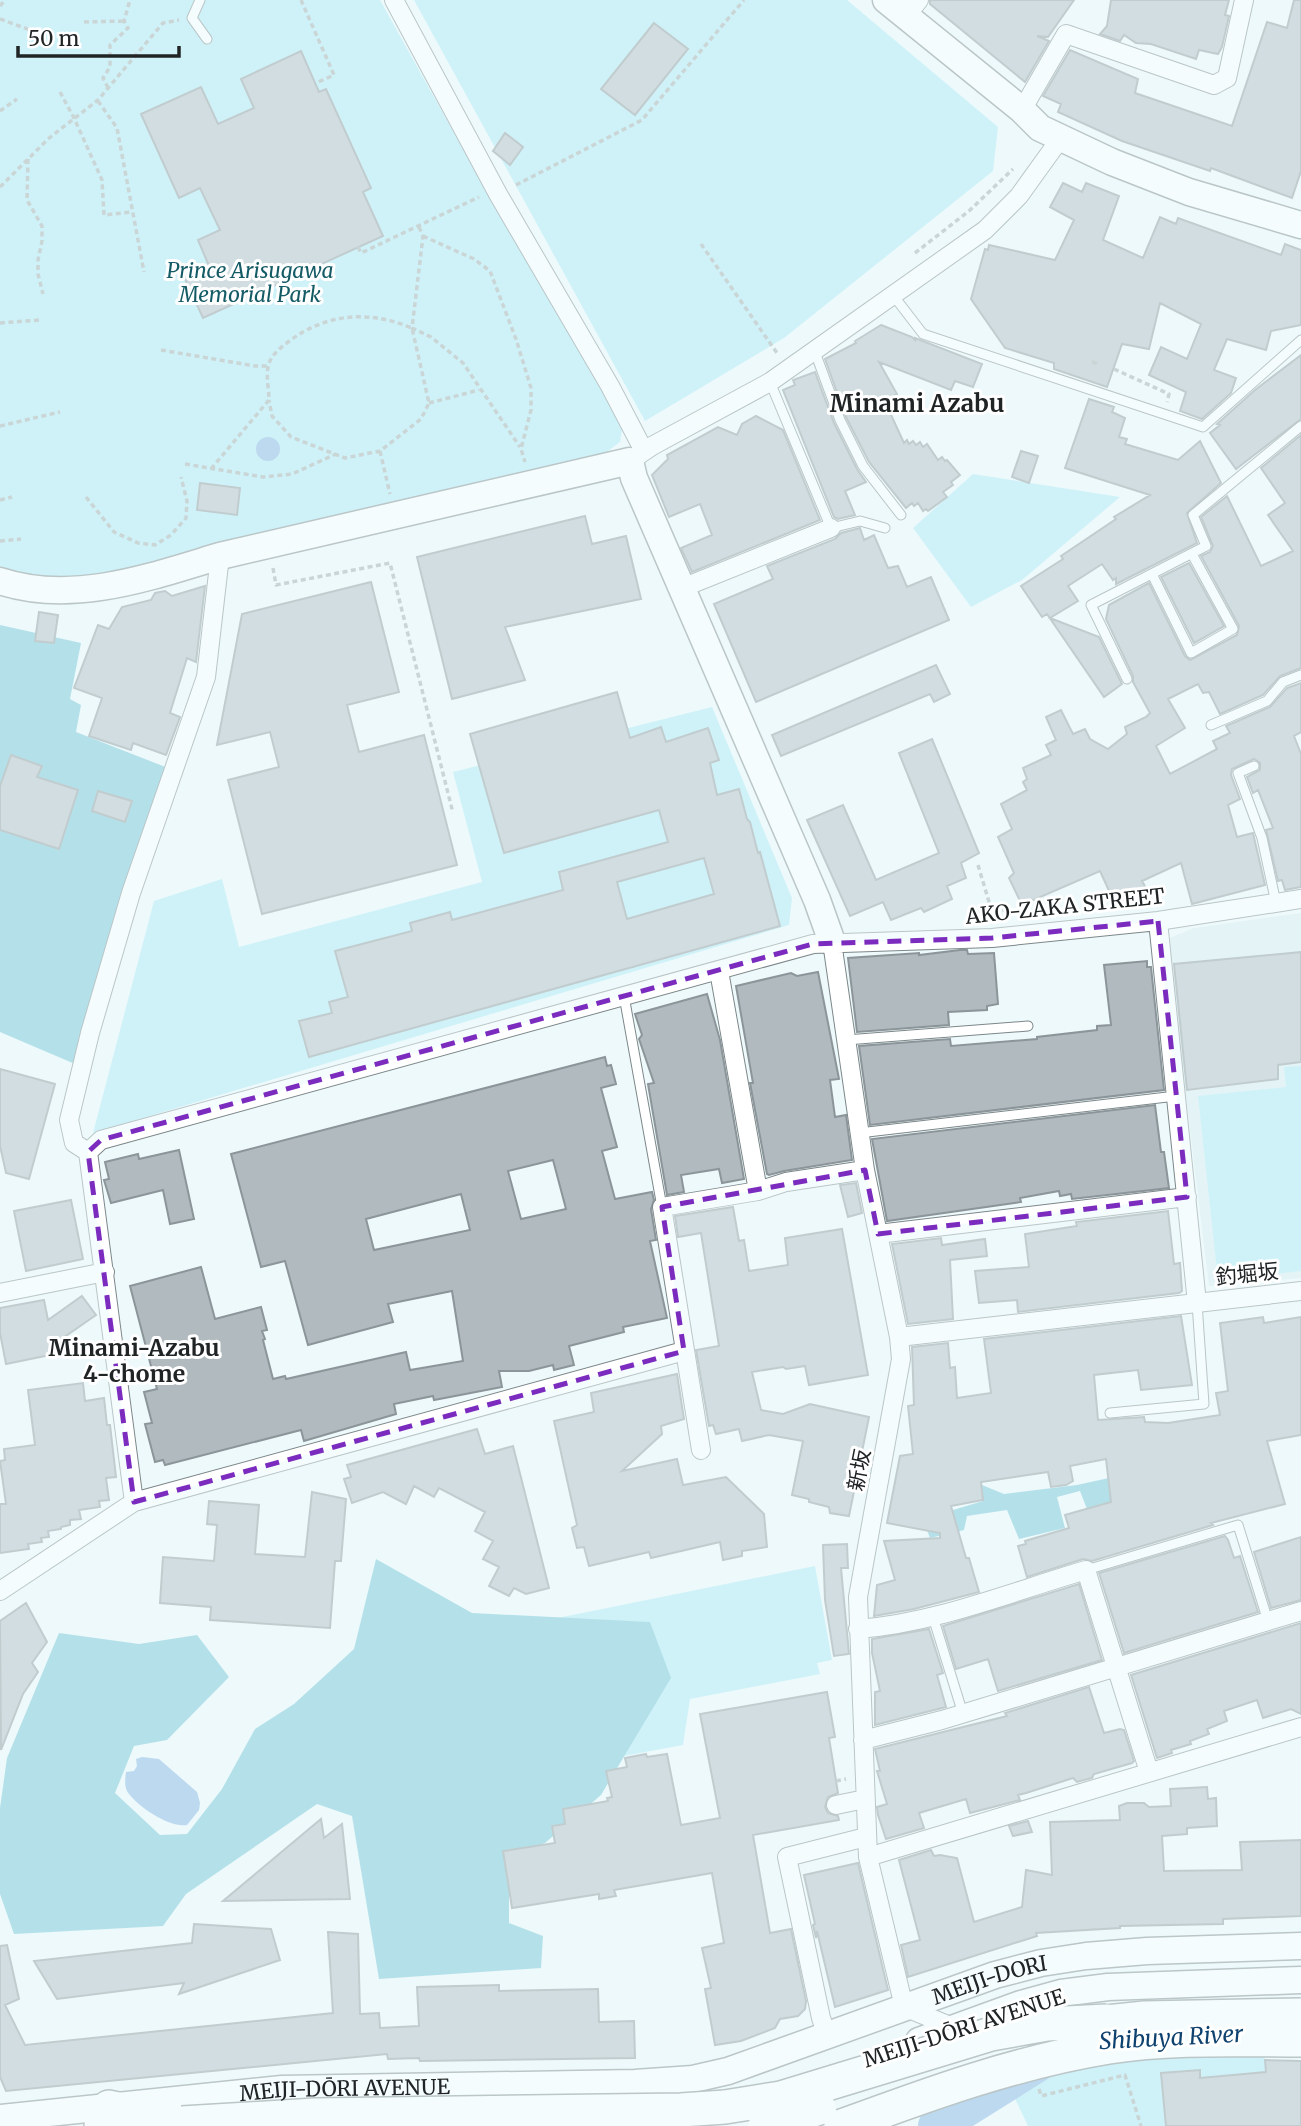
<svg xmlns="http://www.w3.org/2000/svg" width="1301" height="2126" font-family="Merriweather,'Noto Sans JP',serif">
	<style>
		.built { fill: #d7ecf0 }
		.green { fill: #ace9f5 }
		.forest { fill: #70c3d3 }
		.water { fill: #82b1df }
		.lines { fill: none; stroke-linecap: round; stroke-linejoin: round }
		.river { stroke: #82b1df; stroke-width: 38 }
		.building { fill: #b0babf; stroke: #8c969a; stroke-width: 2; fill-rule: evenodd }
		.lane-casing { stroke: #7d8789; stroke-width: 11 }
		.street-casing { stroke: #7d8789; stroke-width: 20 }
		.secondary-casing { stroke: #7d8789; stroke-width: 29 }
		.highway-casing { stroke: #7d8789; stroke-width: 36 }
		.path { stroke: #9fa8a9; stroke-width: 3.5; stroke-dasharray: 5 3.5; stroke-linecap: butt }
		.lane { stroke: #fff; stroke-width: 9 }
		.street { stroke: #fff; stroke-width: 18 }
		.secondary { stroke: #fff; stroke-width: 26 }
		.highway { stroke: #fff; stroke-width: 33 }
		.highway-bridge-casing { stroke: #7d8789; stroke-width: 36; stroke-linecap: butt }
		.highway-bridge { stroke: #fff; stroke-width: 33 }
		.marked { fill: none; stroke: #7b2cbf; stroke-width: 5; stroke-dasharray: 14 9; stroke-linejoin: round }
		.labels { text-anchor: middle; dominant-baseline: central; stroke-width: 6; stroke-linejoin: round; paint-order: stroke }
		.park-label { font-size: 21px; font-style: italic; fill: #145b66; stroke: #fff }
		.street-label { font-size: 21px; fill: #202425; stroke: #fff }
		.neighbourhood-label { font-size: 23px; font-weight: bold; fill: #202425; stroke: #fff }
		.water-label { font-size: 23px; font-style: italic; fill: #0f426e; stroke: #fff }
		.quarter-label { font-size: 24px; font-weight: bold; fill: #202425; stroke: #fff }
	</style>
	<rect width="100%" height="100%" fill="#edf9fb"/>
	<path class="built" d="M1301,913V1278L1209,1286L1167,939L1194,928Z"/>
	<path class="green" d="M0,0H380L512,237L623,424L620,442L596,460L132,570L72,579L0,572Z
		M414,0H847L998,127L993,171L784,338L645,421Z
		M973,474L1120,497L1022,580L971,607L913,528Z
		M712,707L792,898L789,925L93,1133L154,901L222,879L239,947L482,882L453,772Z
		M1301,1066V1271L1218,1280L1198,1096L1286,1087L1284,1067Z
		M815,1566L832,1660L817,1663L820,1674L690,1699L683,1745L575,1765L390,1652Z
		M1264,2051L1270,2126H1028L1007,2082L1103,2063Z"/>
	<path class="forest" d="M0,625L81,643L70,699L81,705L76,732L168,768L75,1064L0,1032Z
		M1136,1472H1211L1087,1509L1080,1491L1057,1497L1065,1528L1019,1539L1007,1510L967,1516L964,1530L930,1538L925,1525L953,1510L983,1501L982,1485L1004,1494L1077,1485Z
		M376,1559L472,1613L650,1622L671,1678L601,1795L545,1843L509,1858V1923L543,1936L541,1968L379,1979L352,1816L317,1804L186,1894L163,1926L14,1934L0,1894V1808L7,1758L59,1633L139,1644L197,1635L229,1677L167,1740L134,1746L115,1793L160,1835L187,1834L222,1789L255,1729L294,1704L354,1649Z"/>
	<path class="water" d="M256 449a12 12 0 1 1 24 0a12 12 0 1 1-24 0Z
		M142,1757L159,1759L197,1792L200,1803L199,1810L187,1825C170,1828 140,1808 129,1794C124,1788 125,1780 126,1772L134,1771L137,1766L136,1759Z"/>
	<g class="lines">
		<path class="river" d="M937,2126L1036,2064"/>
	</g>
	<path class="building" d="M930,0H1074L1048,37L1037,36L1049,41L1025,82L930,4Z
		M1111,0H1229L1225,15L1229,16L1222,47L1218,54L1199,50L1196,59L1151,44L1136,43L1124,35L1120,41L1100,34L1107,26Z
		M1294,0H1301V171L1292,198L1211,168L1210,171L1122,141L1058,112L1061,104L1043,96L1070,50L1138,79L1135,93L1232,126L1267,22L1287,28Z
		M654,23L688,49L635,115L601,89Z
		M301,51L319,92L326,89L371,188L363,192L383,236L203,318L184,277L209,266L198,240L220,230L200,188L179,198L141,114L201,87L218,124L254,108L241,79Z
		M505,133L523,147L510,165L493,151Z
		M1063,183L1082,192L1086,183L1119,196L1103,240L1143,258L1160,217L1176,224L1178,218L1281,255L1285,244L1301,250V325L1271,331L1266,350L1227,339L1214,370L1236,378L1231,393L1202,419L1180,411L1186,392L1149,375L1161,347L1187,359L1201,324L1160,303L1149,349L1122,344L1107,387L1054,369V363L1005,348L971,299L985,249L988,250L989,245L1055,260L1074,220L1050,207Z
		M881,325L912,337L915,340V338L982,364L973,387L955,381L951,390L879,362L897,394L886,400L888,403L886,404L904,443L907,440L909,444L913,441L916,445L920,442L923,447L927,444L938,460L942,457L945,461L947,460L960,475L951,482L953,485L943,492L947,497L928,511L926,509L923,511L918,503L914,506L912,503L906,508L869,462L846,417L825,359L856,343L855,341Z
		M1301,355V419L1236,469L1210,433L1220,425L1217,424L1255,390Z
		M815,372L834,423L857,469L866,482L845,491L855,515L838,519L834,517L783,390L795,385L793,380Z
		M1089,399L1114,407L1112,412L1125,418L1119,437L1127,439L1125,444L1178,460L1200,441L1221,483L1187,513L1197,543L1116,584V578L1113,580L1102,564L1068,586L1078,601L1050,618L1099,637L1122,684L1104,697L1047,614L1042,617L1021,586L1063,559L1061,556L1116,519L1114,517L1150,495L1065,468Z
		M756,416L783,430L820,520L692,572L681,548L712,535L700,504L669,517L652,475L668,459L667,455L718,427L737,435L742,424Z
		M1301,435V668L1280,676L1263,695L1220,714L1209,692L1203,693L1198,684L1168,699L1185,728L1156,746L1170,774L1217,749L1213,741L1230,733L1226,726L1270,707L1287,688L1301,683V732L1294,736L1301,754V887L1285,890L1282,880L1278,881L1266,830L1273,828L1258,790L1253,793L1247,777L1260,770V763L1254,759L1232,769L1231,775L1240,799L1228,805L1237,837L1253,833L1265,885L1192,904L1181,863L1142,881L1147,890L1115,904L1100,871L1022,905L1009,878L1014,873L998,837L1012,829L1001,804L1027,790L1023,782L1027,779L1023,768L1051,755L1046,745L1056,740L1046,717L1061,710L1073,734L1085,729L1090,739L1108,749L1127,734L1125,727L1146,717L1150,713L1133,682V676L1106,619L1109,605L1149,583L1185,656L1190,660L1237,635L1239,626L1201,556L1210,552L1213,546L1201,517L1227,496L1261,566L1293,551L1268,515L1285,503L1261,468Z
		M1021,451L1038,456L1029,483L1012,477Z
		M200,483L240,488L237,515L197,510Z
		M585,516L592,544L626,536L641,599L505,627L525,680L452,699L417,557Z
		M860,528L864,540L874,535L888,568L898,566L907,587L931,577L949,620L756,702L714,604L773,579L767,566L835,539L841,533Z
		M1189,563L1224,626L1194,643L1161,577Z
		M371,582L399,692L347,705L359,752L424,735L457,865L262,914L228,780L279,767L270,732L217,745L242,614Z
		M205,586L196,662L187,658L170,713L180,717L166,755L133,743L131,750L89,736L102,698L74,688L98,625L109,629L122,607L151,600L155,593L165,591L172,596Z
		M39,612L58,615L54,643L35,641Z
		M936,665L950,694L934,702L930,694L781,756L772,735Z
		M617,692L630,738L661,727L666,742L708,728L719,760L710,763L717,795L739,789L747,819L750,822L758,853L760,852L780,926L309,1057L299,1021L332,1013L329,1002L348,997L335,951L412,931L410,923L450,912L452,920L563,890L559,872L668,842L659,810L504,853L470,734ZM704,858L714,894L627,919L617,882Z
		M932,739L979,853L961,863L966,878L947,886L952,899L924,912L921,908L891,920L883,902L850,916L807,820L843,805L876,880L939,853L899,753Z
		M11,755L42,766L37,777L78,790L59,849L0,830V786Z
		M98,791L132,801L125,822L92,811Z
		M960,950H967L968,954L994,953L998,1004L987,1006V1010L948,1012L949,1025L857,1032L848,958L919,953V955Z
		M1301,952V1062L1278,1065V1079L1187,1090L1174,964Z
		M1147,961V967H1151L1164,1090L870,1125L859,1046L950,1039L951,1046L1037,1039V1037L1097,1030V1026L1111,1025L1104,965Z
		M818,972L839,1079L830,1080L835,1117L846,1115L852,1160L784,1171L769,1175L767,1174L750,1083H753L736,986L791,973L797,976Z
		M707,994L720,1040L744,1179L722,1183L719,1169L681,1175L684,1192L667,1195L648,1084L654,1083L639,1039L642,1035L635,1014Z
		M605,1057L607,1066L611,1065L616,1084L601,1088L617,1147L602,1151L615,1199L652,1192L654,1200L651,1209L656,1240L650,1241L667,1318L623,1327L624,1332L569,1346L574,1365L554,1370L553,1365L529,1371H499L502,1387L434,1400L433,1396L394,1404L396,1414L304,1441L301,1430L165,1465L163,1460L155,1462L145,1424L152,1423L144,1392L157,1389L130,1286L201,1267L215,1319L261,1307L267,1330L262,1331L265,1339L263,1340L273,1379L285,1376L286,1379L406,1352L410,1370L463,1361L452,1291L388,1304L393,1322L308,1345L285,1261L261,1267L231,1154ZM553,1160L566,1209L521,1219L508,1171ZM461,1194L470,1230L374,1250L366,1219Z
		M0,1069L55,1084L29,1179L6,1173L0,1146Z
		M1155,1105L1161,1152H1164L1169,1188L1072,1199L1071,1194L1060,1196L1059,1191L1020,1198L1021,1202L887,1221L872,1139Z
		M179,1150L194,1219L170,1224L163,1190L111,1203L104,1180L109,1179L105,1162L138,1154L139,1159Z
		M856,1183L862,1213L848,1217L840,1185Z
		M71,1200L83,1259L26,1271L14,1211Z
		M733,1207L739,1241L744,1240L749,1271L788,1265L785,1238L842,1229L868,1375L809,1385L805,1366L786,1369L783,1367L752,1372L761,1410L783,1414L810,1404L869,1417L849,1516L830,1513L829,1507L809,1502V1499L792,1495L803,1441L769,1435L742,1441L739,1429L716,1434L713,1425L709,1426L696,1350L719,1346L701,1233L678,1237L675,1216Z
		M1168,1211L1174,1264L1180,1263L1182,1291L1179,1293L1018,1312L1017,1300L979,1303L975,1271L1029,1267L1025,1234L1077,1226L1076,1222Z
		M941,1238L942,1245L985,1239L987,1256L950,1260L953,1319L908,1324L892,1244Z
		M82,1296L96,1315L53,1345L55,1354L6,1364L0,1333V1308L44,1300L48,1320Z
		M1181,1316L1192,1385L1141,1390L1138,1370L1094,1375L1098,1420L1144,1417L1145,1422L1168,1423L1220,1415L1216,1393L1228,1391L1220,1323L1263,1317L1264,1323L1301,1317V1435L1267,1441L1285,1504L1211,1523L1213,1525L1092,1561L1083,1559L1027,1577L1018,1546L1026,1544L1025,1541L1069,1528L1065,1515L1111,1502L1106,1459L1070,1466L1073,1481L1066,1485L1051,1487L1048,1472L981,1482L983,1500L951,1506L966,1558H969L979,1592L914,1609L874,1616L877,1585L895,1580L884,1541L940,1538V1533L887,1523L900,1456L913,1454L908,1406L914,1405L912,1347L948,1343L950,1368L955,1367L957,1398L991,1393L984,1339Z
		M677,1374L684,1419L661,1426L662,1434L622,1471L677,1459L683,1485L726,1477L764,1514L767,1547L742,1551V1556L723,1560L720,1542L651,1558L649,1552L589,1566L584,1547L577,1548L572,1528L577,1525L554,1421L594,1412L591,1393Z
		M83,1383L85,1401L104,1398L107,1425H110L116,1477L106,1478L109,1500L99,1501L100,1507L79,1510L81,1519L70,1520V1525L61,1527V1529L48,1531L49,1537L41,1538L42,1542L28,1544L29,1549L0,1553V1504H6L0,1461L5,1460L4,1449L35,1445L28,1390Z
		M477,1429L485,1454L513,1446L549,1588L526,1594L514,1588L509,1596L489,1586L499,1567L483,1559L493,1541L475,1531L485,1512L439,1488L434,1497L414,1486L406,1504L383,1492L352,1503L344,1479L351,1477L347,1465Z
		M312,1492L346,1499L341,1561H335L330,1628L210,1620L211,1607L160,1603L163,1557L214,1561L217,1525L207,1524L209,1501L259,1505L255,1554L305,1557Z
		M1225,1536L1228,1540L1234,1558L1240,1556L1258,1612L1124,1653L1099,1573Z
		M1301,1537V1600L1271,1608L1254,1552Z
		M847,1544L848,1568H841L849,1654L834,1656L825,1600L823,1545Z
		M1079,1584L1102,1660L998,1691L988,1659L956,1669L943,1626Z
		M26,1603L47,1642L32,1663L38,1672L23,1694L1,1750L0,1621Z
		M1301,1623V1714L1291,1709L1263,1718L1257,1700L1224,1711L1227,1721L1207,1729L1209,1734L1190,1741L1191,1744L1171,1750L1172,1753L1157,1758L1131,1675Z
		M929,1629L943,1673L937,1675L946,1707L875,1725V1692L880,1691L872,1653V1639Z
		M1089,1687L1104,1733L1120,1729L1124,1730L1134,1761L1132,1763L1094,1774L1092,1778L1077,1782L1073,1778L1026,1793L1018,1795L1020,1800L970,1813L966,1799L919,1813L924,1828L886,1839L878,1815L877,1807L887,1804L877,1771H880L875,1749L1007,1716L1005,1713Z
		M827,1692L835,1737L829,1738L838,1793L828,1797L825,1807L828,1813L838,1816L839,1820L753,1835L770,1933L791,1929L806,2001L805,2009L798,2016L780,2019L775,2028L741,2041L715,2045L705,1989L711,1988L702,1948L724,1943L712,1873L614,1890L616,1896L599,1899V1894L512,1908L503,1851L555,1843L552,1826L565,1824L563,1809L608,1801L607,1798L612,1797L606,1771L627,1767L625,1758L646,1754L647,1757L667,1754L681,1825L720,1818L700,1714Z
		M1207,1787L1208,1799L1216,1798L1217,1826L1187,1828V1834L1162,1836L1164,1871L1242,1870L1240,1842L1301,1840V1916L1223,1919V1924L1120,1926V1928L1036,1933L1037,1936L908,1977L901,1945L920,1940L899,1860L931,1850L934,1856L940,1855L957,1858L974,1922L1022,1907L1026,1870L1052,1875L1050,1822L1120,1820L1119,1806L1127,1803H1144L1149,1807L1171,1806L1170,1789Z
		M321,1819L324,1838L342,1824L350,1899L223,1901Z
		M1028,1821L1032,1832L1013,1836L1009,1826Z
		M858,1863L888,1990L835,2007L817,1931L816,1938L813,1925L815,1924L804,1875Z
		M194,1924L271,1929L280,1960L179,1994L184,1983L57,1999L34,1961L192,1943Z
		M328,1932L358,1934L360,2014L379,2013L380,2028L419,2026L417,1987L499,1985V1991L598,1989L599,2022L634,2021L635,2058L420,2061L419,2058L388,2059L387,2054L6,2091L0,2077V1946L7,1945L19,1999L5,2005L25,2045L333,2013Z
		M1265,2060L1301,2061V2126H1166L1161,2073L1200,2070V2078L1266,2072Z"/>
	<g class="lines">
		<defs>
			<path id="lane" d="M200,0L192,18L207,39
				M893,295L923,334L1203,427L1301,340
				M815,352L840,420L863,466L901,515
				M770,382L831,528L860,521L885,528
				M1152,574L1191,653L1233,629L1192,554
				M1127,679L1091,605L1206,546L1193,515L1301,426
				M1211,725L1267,701L1283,682L1301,675
				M1254,766L1238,773L1262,838L1276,903
				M624,996L662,1207
				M846,1040L1028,1026
				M859,1133L1176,1096
				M1110,1413L1204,1404L1197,1303
				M1086,1570L1238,1525L1268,1621
				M933,1617L963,1714"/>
			<path id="street" d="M394,0L498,194L610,386L644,451
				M905,17L919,0
				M1022,110L1066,34L1214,85L1227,78L1244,0
				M630,461L652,446L770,382L985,230L1019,196L1060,139
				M682,588L831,528
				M1158,921L1197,1303
				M832,942L865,1170L899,1337L901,1359L858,1597L868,1857L904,2007L955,2028
				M88,1152L101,1140L813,944L992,938L1158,921L1301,899
				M88,1152L74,1143L69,1120L90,1033L131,893L206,677L220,556
				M88,1152L134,1502
				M758,1191L786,1182L865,1170
				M878,1234L1187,1197
				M0,1293L105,1272
				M899,1337L1301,1291
				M701,1450L662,1207L758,1191L719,971
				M0,1591L134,1502L684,1351
				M858,1629C936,1623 1011,1592 1086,1570L1149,1772
				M863,1740L942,1720L1301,1611
				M836,1805L865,1799
				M868,1857L1301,1727
				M827,2035L821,2018L787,1857L866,1837"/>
			<g id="secondary">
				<path d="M886,0L1022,110L1040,128L1112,162L1189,192L1301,225"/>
				<path d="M0,581C73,605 150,577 220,556L630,461L634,478L817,900L832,942"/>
				<path d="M919,2041L1021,2004L1061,1993L1108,1987L1301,1980"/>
				<path id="s1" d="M0,2118L282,2089L635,2083L693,2079L728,2071L995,1975L1041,1963L1086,1956L1147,1951L1301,1946"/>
			</g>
			<path id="highway" d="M101,2126L109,2107L182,2123"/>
		</defs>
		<use href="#lane" class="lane-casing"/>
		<use href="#street" class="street-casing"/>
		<use href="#secondary" class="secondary-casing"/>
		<use href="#highway" class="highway-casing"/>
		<path class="path" d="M301,0L334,75L316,83
			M0,6L5,0
			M0,19L33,31
			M84,22L124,21
			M108,88L103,78L110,67V45L128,28L124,21L130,0
			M60,92L74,118L102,180L104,215L132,212
			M98,101L117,128L144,272
			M0,111L17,99
			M28,159L27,200L42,226V241L38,260V274L43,294
			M516,185L642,120L744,0
			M0,187L48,139L98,100L163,23L179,20
			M419,227L423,236L412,328L431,337L463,363L520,447
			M423,236L474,259L490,271L516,339L531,388V410L521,449L525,462
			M701,244L777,353
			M358,247L361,253L479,197
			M915,253L969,211L1013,169
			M0,323L40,320
			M161,350L255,366H267
			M1092,362L1100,364
			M1114,369L1169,394L1167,402
			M429,403L479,390
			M0,426L60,412
			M380,451L390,494
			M185,464L263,477L292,474L336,454
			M211,469L269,400C269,390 266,377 268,367C270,356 280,348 288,342C326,313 369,310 412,328L429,403L421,419L380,451L345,458L291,437L272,416L269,400
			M86,497L114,532L138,543L155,545L171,535L186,518L187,501L181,477
			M0,500L12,497
			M0,541L21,539
			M273,568L276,585L390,563L453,813
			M978,865L992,912L1005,910L1010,918
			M836,1781L846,1779
			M1039,2089L1041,2096L1125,2075L1141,2126"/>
		<use href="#lane" class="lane"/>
		<use href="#street" class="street"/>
		<use href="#secondary" class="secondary"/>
		<use href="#highway" class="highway"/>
		<defs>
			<path id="highway-bridge" d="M1087,2024L1145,2018L1301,2015
				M182,2123L315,2115L681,2110L725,2107L781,2098L991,2034L1047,2024L1107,2021
				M765,2126L819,2108
				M842,2126C929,2094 1016,2062 1109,2047C1172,2037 1237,2040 1301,2040"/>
		</defs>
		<use href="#highway-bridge" class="highway-bridge-casing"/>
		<use href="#highway-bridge" class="highway-bridge"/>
	</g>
	<path d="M0 0H1301V2126H0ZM1158,921L1187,1197L878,1234L865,1170L662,1207L684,1351L134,1502L88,1152L101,1140L813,944L992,938Z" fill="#edf9fb" fill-opacity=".55" fill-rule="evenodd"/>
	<path class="marked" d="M1158,921L1187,1197L878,1234L865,1170L662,1207L684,1351L134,1502L88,1152L101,1140L813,944L992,938Z"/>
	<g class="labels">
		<g class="park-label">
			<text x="250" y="270">Prince Arisugawa<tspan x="250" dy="24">Memorial Park</tspan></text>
		</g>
		<g class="street-label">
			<text transform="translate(1065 906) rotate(-6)">AKO-ZAKA STREET</text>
			<text transform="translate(1247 1274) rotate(-6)">釣堀坂</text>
			<text transform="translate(859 1470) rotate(-79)">新坂</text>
			<text stroke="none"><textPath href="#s1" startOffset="1008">MEIJI-DORI</textPath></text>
			<text transform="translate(964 2028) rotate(-18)">MEIJI-DŌRI AVENUE</text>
			<text stroke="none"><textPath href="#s1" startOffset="346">MEIJI-DŌRI AVENUE</textPath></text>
		</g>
		<g class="neighbourhood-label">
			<text x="134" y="1347">Minami-Azabu<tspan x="134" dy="26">4-chome</tspan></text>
		</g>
		<g class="water-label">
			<text transform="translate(1171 2037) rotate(-3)">Shibuya River</text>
		</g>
		<g class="quarter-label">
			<text x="917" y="403">Minami Azabu</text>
		</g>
	</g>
	<path d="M18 46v10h161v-10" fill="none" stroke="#202425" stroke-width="3.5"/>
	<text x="28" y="46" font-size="21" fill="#202425" stroke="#ffffff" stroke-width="5" paint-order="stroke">50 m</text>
</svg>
